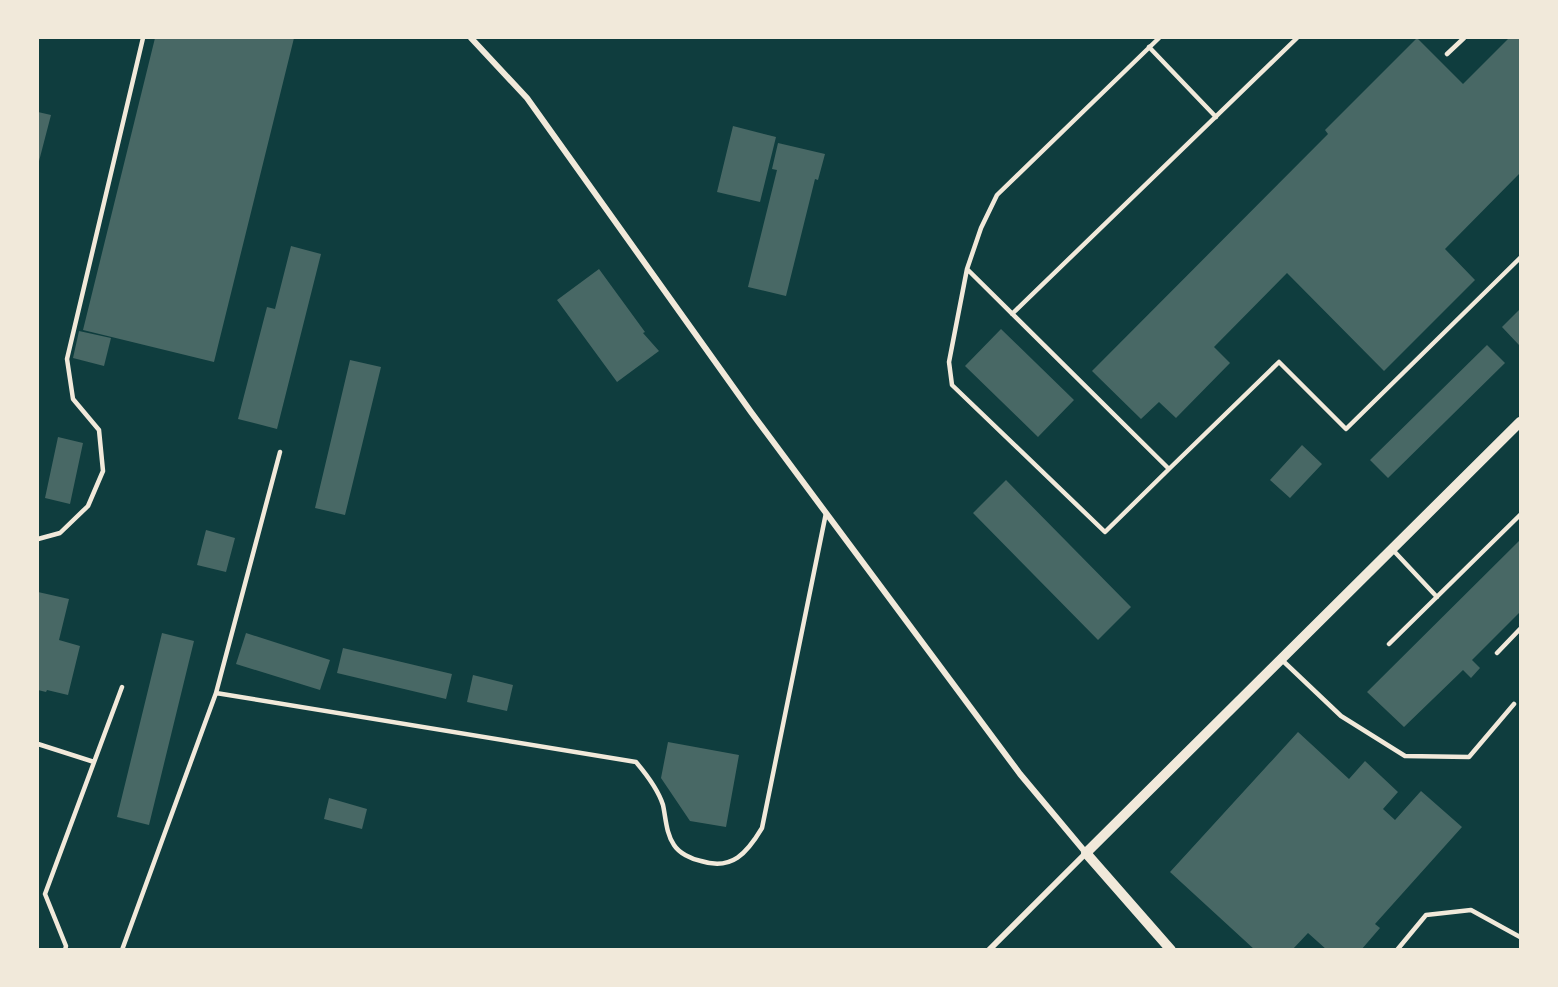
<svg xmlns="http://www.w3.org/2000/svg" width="1558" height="987" font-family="'PT Sans',sans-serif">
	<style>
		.building { fill: #486865 }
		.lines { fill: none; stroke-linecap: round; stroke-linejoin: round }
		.service { stroke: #f1e9da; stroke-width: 4.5 }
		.minor { stroke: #f1e9da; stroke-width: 6 }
		.tertiary { stroke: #f1e9da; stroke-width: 10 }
	</style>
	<rect width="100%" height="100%" fill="#0f3d3e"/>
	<path class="building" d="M155,38H294L214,362L83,330Z
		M1417,38L1463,84L1509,38H1520V173L1445,249L1475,280L1384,371L1287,273L1214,347L1230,363L1176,418L1159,402L1141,419L1092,371L1328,134L1325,130Z
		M38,112L51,115L38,165Z
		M733,126L776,137L760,202L717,192Z
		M778,143L825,154L818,180L815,179L786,296L748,287L777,170L772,169Z
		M291,246L321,254L277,429L238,419L267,307L275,309Z
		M599,269L645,332L643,333L659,351L617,382L557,300Z
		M1520,309V344L1519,345L1502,327Z
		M1001,329L1074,400L1038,437L965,366Z
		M79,331L111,338L104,366L73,358Z
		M1487,345L1505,363L1388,478L1370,460Z
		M350,360L381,367L345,515L315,508Z
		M58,437L83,443L70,504L45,498Z
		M1302,445L1322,464L1290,498L1270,480Z
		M1006,480L1131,607L1098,640L973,513Z
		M206,530L235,538L226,572L197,565Z
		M1520,540V612L1472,660L1480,668L1471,678L1463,670L1404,727L1367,692Z
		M38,592L69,599L59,640L80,646L68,695L47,690L46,692L38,690Z
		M162,633L194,641L149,825L117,817Z
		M246,633L330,660L320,690L236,664Z
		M343,648L452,674L446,699L337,673Z
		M473,675L513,685L507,711L467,702Z
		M1298,732L1349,779L1365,761L1398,792L1383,809L1395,820L1421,791L1462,827L1375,924L1380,928L1361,950H1327L1308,933L1292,950H1255L1170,872Z
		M668,742L739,755L726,827L690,821L661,778Z
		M329,798L367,809L362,829L324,819Z"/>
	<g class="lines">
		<path class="service" d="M1159,38L997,195L981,228L967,269L1169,469L1279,362L1346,429L1520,258
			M1149,47L1216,117
			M1447,54L1464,38
			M967,269L949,362L952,385L1105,532L1169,469
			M1012,314L1297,38
			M280,452L216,693L636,762C647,775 658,789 663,805C666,819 666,833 674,845C679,853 691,859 701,861C732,871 747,853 762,828L826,513
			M38,539L60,533L88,506L103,471L99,430L73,399L67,359L143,38
			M1392,549L1437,597
			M1389,644L1520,515
			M1497,653L1520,629
			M1282,660L1341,716L1405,756L1469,757L1514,704
			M38,744L94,762
			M65,950L66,946L45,894L122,687
			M122,950L216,693
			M1397,950L1426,915L1471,910L1520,937"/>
		<path class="minor" d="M471,38L527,98L751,412L1020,774L1086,853L989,950"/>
		<path class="tertiary" d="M1171,950L1086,853L1520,422"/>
	</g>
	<rect width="1558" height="987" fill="none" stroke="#f1e9da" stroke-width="78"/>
</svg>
